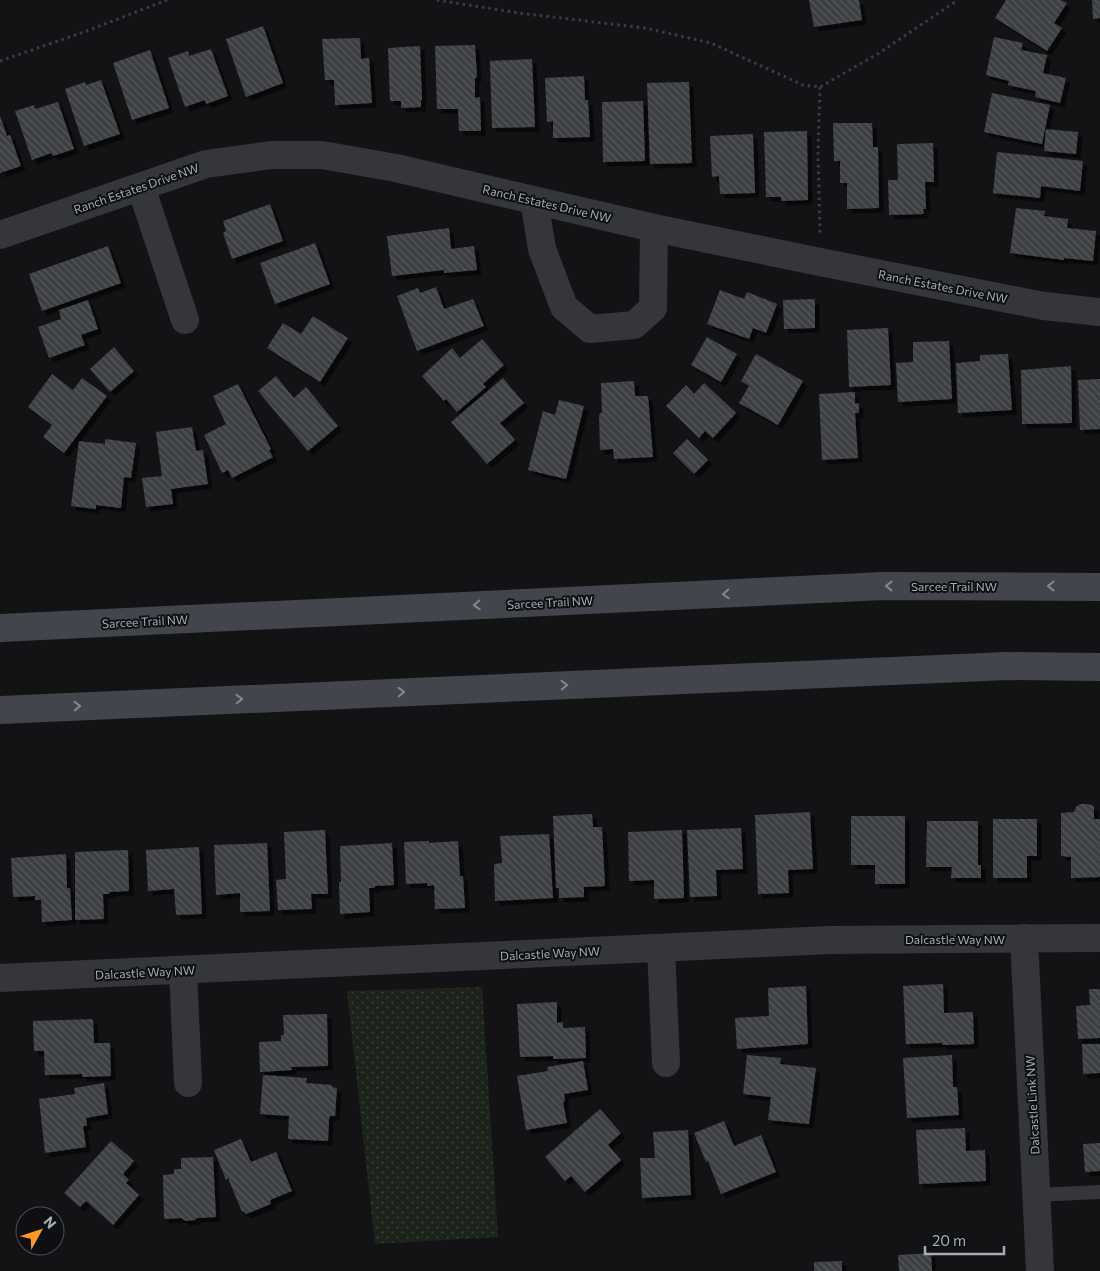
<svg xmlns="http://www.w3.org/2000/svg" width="1100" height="1271" font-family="Commissioner,sans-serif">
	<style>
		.park { fill: url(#park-dots) }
		.building { fill: url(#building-back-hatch); filter: url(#shadow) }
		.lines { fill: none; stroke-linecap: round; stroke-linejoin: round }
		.path { stroke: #3a3d42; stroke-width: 3; stroke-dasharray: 2.5 4; stroke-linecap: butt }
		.lane { stroke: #34363b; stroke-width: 14 }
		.street { stroke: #34363b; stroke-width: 28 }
		.secondary { stroke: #42454b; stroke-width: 28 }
		.oneway { stroke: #828891 }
		.labels { text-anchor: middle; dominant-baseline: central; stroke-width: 4; stroke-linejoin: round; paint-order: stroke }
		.street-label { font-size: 12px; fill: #a4acb7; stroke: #0e0f10 }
	</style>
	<defs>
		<pattern id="park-dots" width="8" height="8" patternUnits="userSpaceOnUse" patternTransform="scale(1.25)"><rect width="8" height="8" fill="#1b231b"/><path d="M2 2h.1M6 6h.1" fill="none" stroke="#39403a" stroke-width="1.8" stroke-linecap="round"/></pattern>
		<pattern id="building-back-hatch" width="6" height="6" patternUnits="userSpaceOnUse" patternTransform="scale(1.25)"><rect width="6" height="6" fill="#3d3f43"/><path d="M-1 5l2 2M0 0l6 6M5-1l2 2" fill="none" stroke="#56585c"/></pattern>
		<filter id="shadow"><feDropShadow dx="4.5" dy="4.5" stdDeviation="0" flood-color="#0009"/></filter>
	</defs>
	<rect width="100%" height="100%" fill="#131315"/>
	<path class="park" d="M482,987L498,1237L375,1244L347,991Z"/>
	<path class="building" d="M809,0H859L862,20L814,27Z
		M1006,0H1061L1067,3L1054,23L1062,28L1047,51L995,18Z
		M1092,0H1100V18L1093,19Z
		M263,26L283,83L246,97L226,39Z
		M994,37L1023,43L1021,50L1047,55L1043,73L1066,78L1060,103L1035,97L1036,91L1008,85L1009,81L986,75Z
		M360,38L361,59L369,58L372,103L335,105L334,80H325L322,39Z
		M475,45L477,77L475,78V98L480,97L481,131H459L458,109H437L435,46Z
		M420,46L422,100H421V107L401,108V101H390L388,48Z
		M211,49L228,96L206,104L205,100L185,107L168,58L188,51L189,56Z
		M150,50L169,108L132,120L113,63Z
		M532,59L535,127L492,128L490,61Z
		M584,76L585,100H588L590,137L553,138V121L547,122L545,78Z
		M101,80L120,134L84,146L65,89L85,82L86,85Z
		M689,82L692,163L650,164L647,83Z
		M992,93L1050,105L1042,144L984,132Z
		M643,101L645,161L603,162L602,102Z
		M58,102L74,149L53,156L51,153L32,160L15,111L34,105L35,109Z
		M0,116L7,136L10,135L21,166L0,173Z
		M833,123H872L873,147H878L879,208L847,209V183H840V161H834Z
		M1046,129L1078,132L1076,154L1044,151Z
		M807,131L808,200L781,201V197H766L764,132Z
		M753,134L755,193L720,194L719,176L712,177L710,136Z
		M933,143L934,182H925L926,209H923L924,214L889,215L888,180H898L897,144Z
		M997,152L1083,161L1080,191L1041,186L1040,198L993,193Z
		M270,204L283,241L232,259L223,233L226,231L223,221Z
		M1016,208L1045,211L1044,216L1068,219L1067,228L1096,231L1093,261L1064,258V260L1010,253Z
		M449,228L451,249L474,246L477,270L444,273V270L392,276L387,236Z
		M315,243L330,284L275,304L260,263Z
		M108,246L121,283L42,311L29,274Z
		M436,287L444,309L473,299L484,326L417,351L397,296L418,288L420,293Z
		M720,290L744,299L747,292L777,304L766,333L753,328L749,339L707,324Z
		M815,299V328L784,329L783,300Z
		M88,300L98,329L81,335L85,345L49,358L38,327L61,319L59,310Z
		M313,316L348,338L320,382L267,348L283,323L301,334Z
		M888,328L891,385L849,387L847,330Z
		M707,337L737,354L721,382L691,365Z
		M482,339L504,365L483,384L486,387L457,412L446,399L444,401L422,376L452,348L460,358Z
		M949,341L952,399L898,402L896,363L913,362V342Z
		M114,347L134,371L110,392L90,369Z
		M756,354L803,381L778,425L739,403L749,386L741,381Z
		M1008,354L1012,410L958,413L956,363L980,361V355Z
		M1071,366L1072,423L1022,424L1021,370Z
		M52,374L73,390L82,378L107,396L64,453L43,437L52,425L28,407Z
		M276,376L294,398L306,387L338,426L308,451L258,391Z
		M503,378L524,403L500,423L515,440L487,464L451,422Z
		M1100,379V429L1080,430L1078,380Z
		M634,381L635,396H648L653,457L614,459L613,449L600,450L599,415L602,412L601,383Z
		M704,383L736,413L713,438L705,431L699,438L666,406L686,385L694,394Z
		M238,384L271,449L269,450L273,457L232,478L228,470L222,473L204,435L226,424L213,396Z
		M855,392V404L859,403V413H855L858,458L822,460L819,394Z
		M559,400L584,406L566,479L528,470L543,411L555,415Z
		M192,427L196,451L203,450L208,484L171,489L173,504L146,507L142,478L162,476L156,432Z
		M105,439L136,443L131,478L124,477L121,508L96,505V509L71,506L79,441L105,444Z
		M687,439L708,460L694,474L673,453Z
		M1080,804H1088L1094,806V819H1100V877L1071,878V857L1061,856V813L1074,812L1076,807Z
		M810,812L813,869L788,870L789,893L758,894L755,815Z
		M592,814L593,827H602L605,886L584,887V897L559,898V888H556L553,816Z
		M851,816H905V884H875V865H851Z
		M993,819H1037V856H1027V878H993Z
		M927,821H978V865H981V878H951L952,867H926Z
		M741,828L743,869L716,870L717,896L690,897L687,830Z
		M325,830L328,894H311L312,909L278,910L276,880L286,879L284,832Z
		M682,830L684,898L654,899V880L629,881L628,832Z
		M549,834L553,898L495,901L494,864L502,863L500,836Z
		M429,841V843L458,841L460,876H463L465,908L435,909L434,885L428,886L427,883L406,884L404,842Z
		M267,843L270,911L240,912V893L216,895L214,845Z
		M392,843L394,885L375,886V888H369L370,912L340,914L339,882H341L340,846Z
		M199,847L202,914L176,915L174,889L148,891L146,850Z
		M128,850L129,891L110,892L109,894H103L104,919L75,920V852Z
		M66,854L67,888H70L72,920L42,922L41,900H35V896L13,897L11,858Z
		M943,984L944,1013L973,1012L974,1044L942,1045V1043L906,1044L903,986Z
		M806,986L808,1044L737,1049L735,1018L769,1016L768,988Z
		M1089,989H1100V1038L1078,1039L1076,1006L1090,1005Z
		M557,1002V1023L563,1022V1028L585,1027L586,1058L553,1059V1056L520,1057L517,1004Z
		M327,1014L328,1066L291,1067L292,1070L260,1072L259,1042L281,1041V1035H284L283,1015Z
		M93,1019L94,1043H110L111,1076L82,1077V1074L45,1075L44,1051H34L33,1021Z
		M1082,1044H1100V1073L1083,1074Z
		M747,1055L781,1058L780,1064L816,1068L809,1124L768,1120L771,1097L743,1094Z
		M952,1055L953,1087H957L959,1115L907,1118L903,1058Z
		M583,1061L588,1090L564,1094L565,1101L563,1102L567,1123L526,1130L517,1076L548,1071L547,1067Z
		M263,1075L307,1078L306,1083L332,1085V1087L337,1088L335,1116H330L329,1119L328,1141L288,1139L289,1116L260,1114Z
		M104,1083L108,1114L86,1118L87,1126H83L86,1147L45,1153L39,1099L75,1094L74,1088Z
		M600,1109L621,1133L608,1145L621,1160L585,1192L571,1176L565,1181L545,1157Z
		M724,1121L734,1146L761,1135L776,1172L721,1194L708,1161L706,1162L694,1133Z
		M965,1128L966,1151L985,1150L986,1181L919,1184L916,1130Z
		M688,1130L691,1195L642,1198L640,1158H655L653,1132Z
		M241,1139L251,1162L276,1152L292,1191L270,1200L271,1204L246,1214L244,1211L242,1212L228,1178L226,1180L214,1150Z
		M111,1141L134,1161L123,1174L129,1180L126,1183L139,1195L113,1225L86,1201L80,1207L64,1193Z
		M1100,1143V1171L1085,1172L1083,1144Z
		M213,1157L216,1217L197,1218L195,1220L186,1221L181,1218L164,1219L163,1175L174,1174V1169H181V1158Z
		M931,1253L932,1271H899L898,1255Z
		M842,1261V1271H814V1262Z"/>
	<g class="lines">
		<path class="path" d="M437,0L519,13L645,28L711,43L803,85L820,87L879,53L958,0
			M0,61L84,32L167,0
			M820,87L818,153L820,234"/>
		<path class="lane" d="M1036,1195L1100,1192"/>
		<path class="street" d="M141,187L185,320
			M534,200L542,249L564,307L590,329L634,325L653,308L654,228
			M0,235L206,164L271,155H322L396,168L654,228L820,262L1044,306L1100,312
			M1024,938L1040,1271
			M661,948L666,1063
			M183,970L188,1083
			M0,978L830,940L1100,938"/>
		<path class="secondary" d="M0,628L883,586L1100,587
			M0,710L1006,666L1100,667"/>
	</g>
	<defs><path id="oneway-chevron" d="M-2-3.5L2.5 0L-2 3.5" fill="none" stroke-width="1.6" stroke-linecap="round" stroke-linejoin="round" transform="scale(1.25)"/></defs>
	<g class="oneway">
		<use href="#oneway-chevron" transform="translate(889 586) rotate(180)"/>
		<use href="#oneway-chevron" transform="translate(1051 586) rotate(-180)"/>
		<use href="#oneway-chevron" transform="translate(726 594) rotate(177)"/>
		<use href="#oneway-chevron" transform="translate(477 605) rotate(177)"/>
		<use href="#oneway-chevron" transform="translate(564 685) rotate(-2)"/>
		<use href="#oneway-chevron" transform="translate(401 692) rotate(-2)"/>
		<use href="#oneway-chevron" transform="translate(239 699) rotate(-2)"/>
		<use href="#oneway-chevron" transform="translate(77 706) rotate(-2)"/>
	</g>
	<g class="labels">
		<g class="street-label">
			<text transform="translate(136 188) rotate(-19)">Ranch Estates Drive NW</text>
			<text transform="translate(547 203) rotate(13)">Ranch Estates Drive NW</text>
			<text transform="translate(943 286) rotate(11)">Ranch Estates Drive NW</text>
			<text x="954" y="586">Sarcee Trail NW</text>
			<text transform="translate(550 602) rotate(-3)">Sarcee Trail NW</text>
			<text transform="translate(145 621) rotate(-3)">Sarcee Trail NW</text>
			<text x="955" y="939">Dalcastle Way NW</text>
			<text transform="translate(550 953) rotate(-3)">Dalcastle Way NW</text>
			<text transform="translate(145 972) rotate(-3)">Dalcastle Way NW</text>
			<text transform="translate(1032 1105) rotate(-93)">Dalcastle Link NW</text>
		</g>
	</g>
	<g transform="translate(40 1231) rotate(50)"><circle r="24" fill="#0e0f10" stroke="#4a4e53"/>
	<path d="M0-4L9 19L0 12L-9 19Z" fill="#ff9721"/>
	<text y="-8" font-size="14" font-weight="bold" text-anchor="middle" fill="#a4acb7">N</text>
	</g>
	<path d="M925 1246v8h79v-8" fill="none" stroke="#a4acb7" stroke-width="2.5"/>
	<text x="932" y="1246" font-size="15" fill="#a4acb7" stroke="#0e0f10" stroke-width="4" paint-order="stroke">20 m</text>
</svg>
